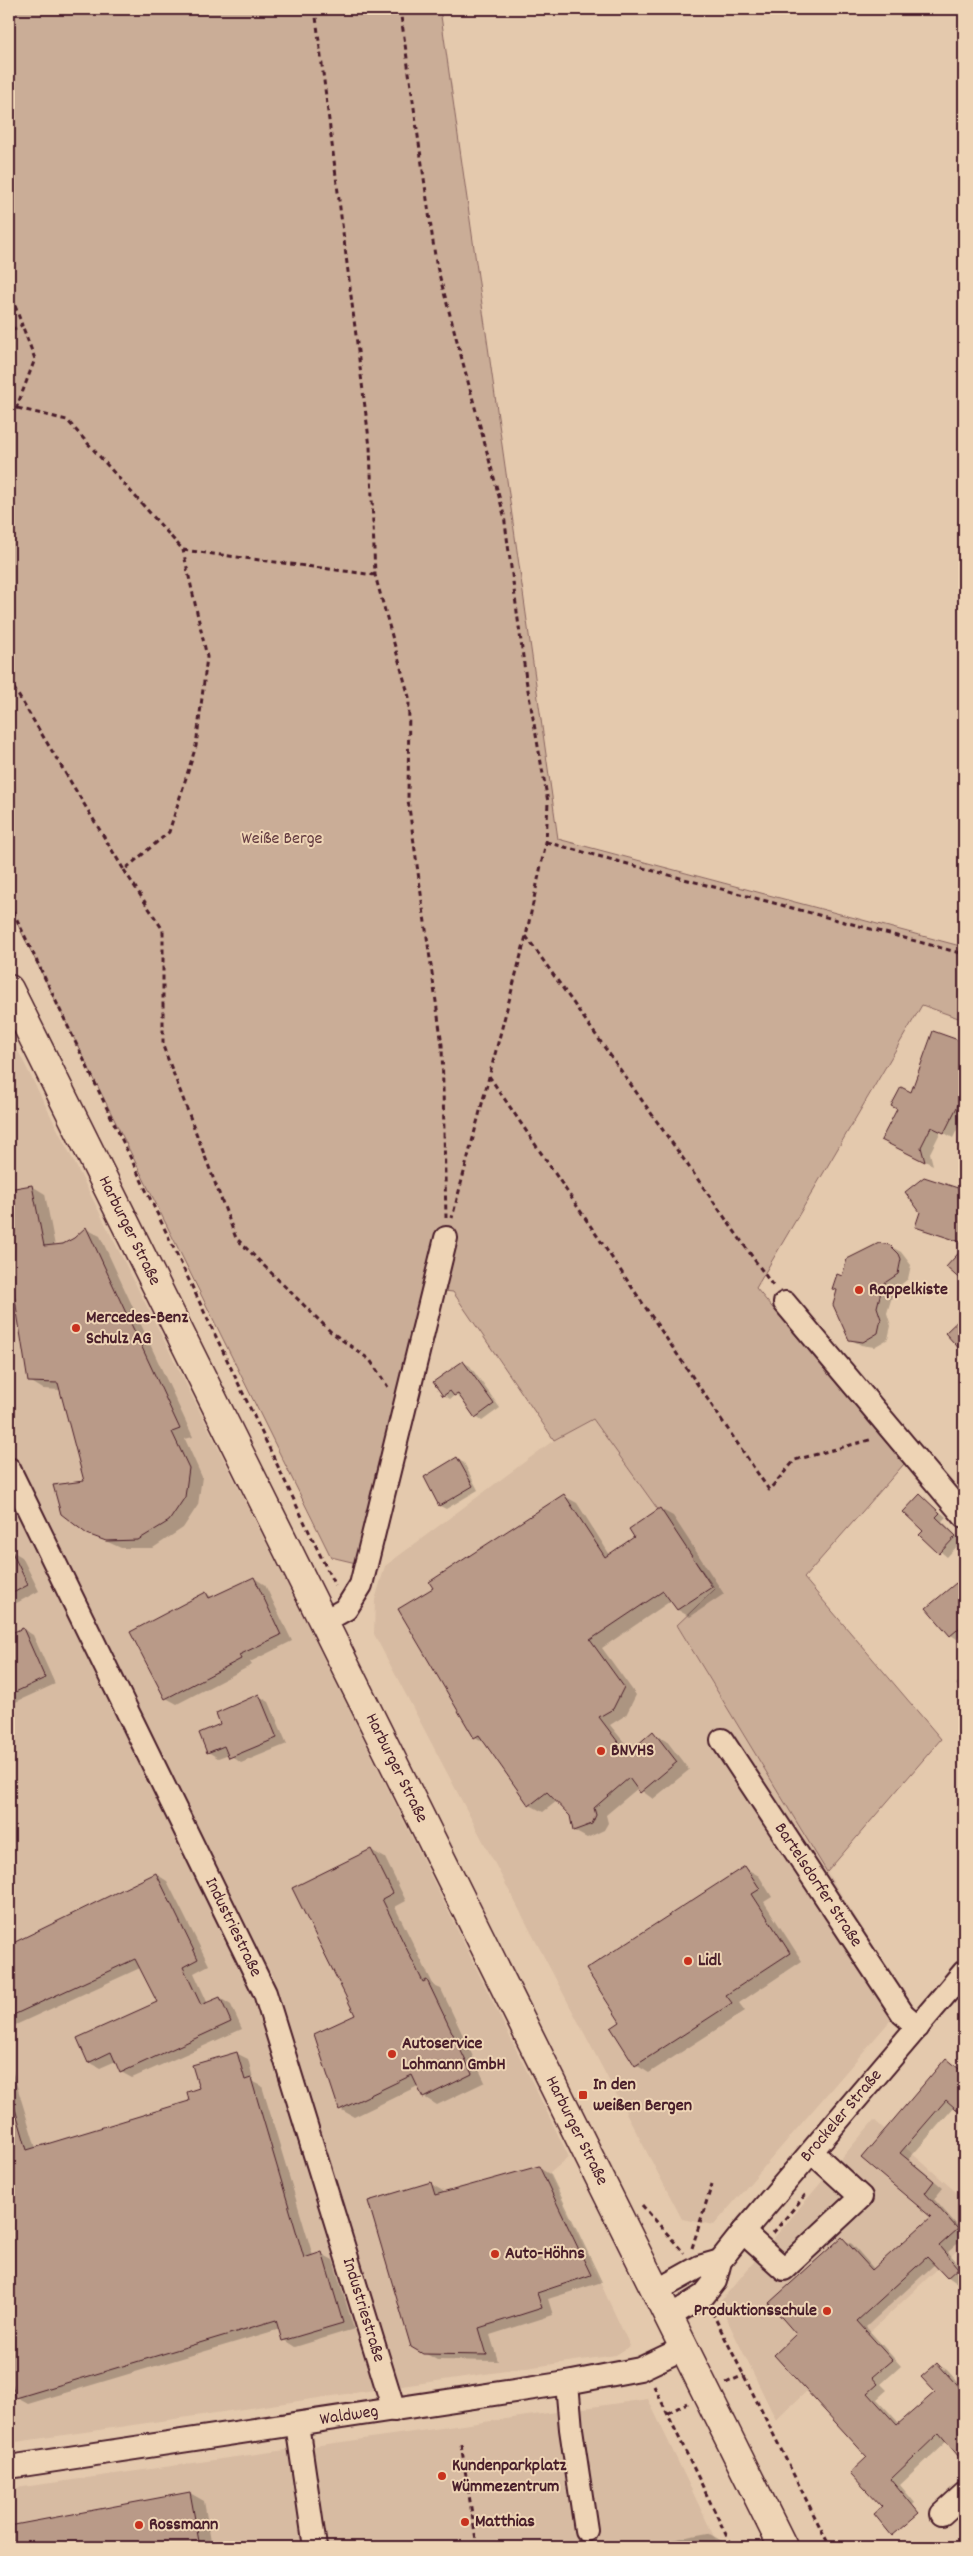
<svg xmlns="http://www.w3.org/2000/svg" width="973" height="2556" font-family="Dekko,sans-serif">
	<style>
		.built { fill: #d7bba2 }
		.green { fill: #caad97; stroke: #8a6661 }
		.shadow { fill: #0003 }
		.building { fill: #b99a88; stroke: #4a1f2b }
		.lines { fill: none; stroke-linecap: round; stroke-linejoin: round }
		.minor-casing { stroke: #4a1f2b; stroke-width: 26 }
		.major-casing { stroke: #4a1f2b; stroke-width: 31 }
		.path { stroke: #4a1f2b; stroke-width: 3; stroke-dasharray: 5 4; stroke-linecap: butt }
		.minor { stroke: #eed4b5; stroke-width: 22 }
		.major { stroke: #eed4b5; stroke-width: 28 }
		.poi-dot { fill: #c8321e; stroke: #eed4b5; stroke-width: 2 }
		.labels { text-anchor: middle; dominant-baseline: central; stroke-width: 4; stroke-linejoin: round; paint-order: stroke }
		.park-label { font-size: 18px; fill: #643b41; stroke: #eed4b5 }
		.street-label { font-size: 18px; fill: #4a1f2b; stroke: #eed4b5 }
		.poi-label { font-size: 18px; font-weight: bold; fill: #4a1f2b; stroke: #eed4b5; text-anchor: start }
	</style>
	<rect width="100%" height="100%" fill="#e4c9ad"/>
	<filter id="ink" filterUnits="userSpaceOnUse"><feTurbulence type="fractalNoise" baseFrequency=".02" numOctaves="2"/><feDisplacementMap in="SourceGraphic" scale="10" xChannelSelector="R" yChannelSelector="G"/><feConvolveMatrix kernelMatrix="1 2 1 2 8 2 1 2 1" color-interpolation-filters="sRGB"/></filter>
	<g filter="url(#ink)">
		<path class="built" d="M9,1033L308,1626L569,2157L549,2174L630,2346L616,2355L9,2443Z
			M593,1419L715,1589L677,1626L827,1872L908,2000L714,2225L682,2219L374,1634L375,1600L385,1566L554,1440Z
			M874,2120L964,2199V2244L776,2420L719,2303Z
			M648,2399L719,2547H9V2489Z"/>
		<path class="green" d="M9,9H440L558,839L964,947V1020L922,1005L756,1288L904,1464L804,1578L941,1739L827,1872L677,1625L715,1589L593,1419L554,1440L453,1292L427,1289L360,1564L331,1557L9,907Z"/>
		<path class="shadow" d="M933,1032L964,1043V1116L953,1138L941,1131L930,1153L933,1165L892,1145L898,1109L912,1094Z
			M925,1178L964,1191V1244L917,1226L921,1212Z
			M32,1186L45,1194L55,1246L75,1239L86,1229L100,1236L193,1437L185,1439L202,1477L198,1505L183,1528L153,1548H121L88,1533L85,1482L61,1390L43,1389L30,1381L13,1283L9,1284V1190Z
			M890,1246L901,1252L911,1265L908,1279L894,1290L887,1313L891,1326L888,1339L874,1347L861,1345L850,1339L838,1291L833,1288L843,1277Z
			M463,1362L470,1366L500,1408L482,1421L476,1417L462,1399L455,1395L450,1399L444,1395Z
			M457,1459L464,1463L478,1490L446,1509L440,1506Z
			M920,1495L946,1517L942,1521L962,1541L947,1557L921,1535L925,1531Z
			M564,1496L577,1503L610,1555L636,1537L660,1509L673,1516L724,1594L690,1617L678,1610L672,1600L602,1648L636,1695L626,1715L610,1725L632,1752L653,1733L666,1740L689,1770L653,1799L638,1788L606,1815L608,1823L604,1830L587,1838L574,1831L571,1815L557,1801L543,1812L530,1805L487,1744L475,1737L435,1588Z
			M10,1550L22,1557L39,1591L9,1607Z
			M254,1578L265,1585L292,1641L250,1662L252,1665L177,1704L166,1698L206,1593L213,1598Z
			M956,1584L964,1590V1633L957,1639L951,1635Z
			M23,1629L33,1635L55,1684L9,1705V1636Z
			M964,1677V1695L956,1684Z
			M259,1696L269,1702L287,1744L241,1763L229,1754L218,1758L208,1752L222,1725Z
			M371,1850L385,1858L406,1901L395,1907L434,1986L441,1989L485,2082L437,2105L424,2097L418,2086L354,2117L340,2109L357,2015Z
			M745,1868L759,1876L772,1897L764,1902L802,1961L739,2003L745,2011L649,2073L636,2065Z
			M156,1874L167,1881L209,1965L194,1973L208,2004L220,1998L231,2005L242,2029L132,2078L121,2072L116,2061L100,2068L89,2062L159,2002L140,1968L9,2028V1991L18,1989L9,1971V1947Z
			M236,2053L248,2059L254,2082L262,2086L313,2256L322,2254L333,2260L354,2329L295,2347L284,2340L280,2329L28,2404L17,2398L9,2371V2060L36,2148L191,2102Z
			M947,2060L964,2072V2113L955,2106L909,2159L943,2188L934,2199L964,2233V2238L948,2252L964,2270V2277L957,2283L948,2277L935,2264L866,2327L901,2366L881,2384L887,2390L877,2399L900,2424L936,2392L937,2364L947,2370L964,2389V2460L947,2441L900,2485L915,2503L898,2517L868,2457L798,2334L842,2239L852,2244L875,2270L933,2217L862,2157Z
			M539,2168L551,2175L602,2282L548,2299L553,2315L490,2335L498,2361L437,2360L412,2346L431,2184L443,2191L444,2194Z
			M190,2493L204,2501L212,2547H9V2527Z
			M708,2533L722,2541L725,2547H633Z"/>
		<path class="building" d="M933,1031L964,1042V1093L944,1133L931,1127L921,1147L925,1162L881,1140L897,1109L891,1106L901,1087L911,1092Z
			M924,1177L964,1190V1243L915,1227L920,1212L905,1192Z
			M32,1185L44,1246L63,1244L74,1238L86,1227L180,1429L172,1432L189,1468L185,1497L169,1521L138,1540L106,1541L87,1534L61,1514L53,1485L84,1481L58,1383L28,1382L11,1274L9,1275V1189Z
			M879,1243L890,1245L899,1254L901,1259L898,1274L883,1284L877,1307L881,1319L878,1333L863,1342L849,1340L833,1305L837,1290L832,1289L837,1274L842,1276L847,1259Z
			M964,1247V1283L946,1267Z
			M964,1315V1354L945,1333Z
			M463,1361L494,1404L475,1418L458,1394L454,1396L450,1391L443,1396L433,1382Z
			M457,1457L473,1486L439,1506L424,1477Z
			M564,1494L605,1557L634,1537L629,1529L660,1508L712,1587L677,1610L663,1591L590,1640L624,1687L613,1709L599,1717L627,1754L653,1731L677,1762L640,1793L629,1778L594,1808L596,1815L592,1824L573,1831L570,1816L547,1792L529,1806L479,1735L474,1738L398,1609L433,1588L429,1582Z
			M920,1494L940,1513L936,1517L956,1536L939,1554L919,1535L923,1531L903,1512Z
			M9,1546L28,1585L9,1595Z
			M254,1577L281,1635L239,1655L241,1659L165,1699L130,1632L206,1592L209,1598Z
			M956,1583L964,1593V1624L950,1636L926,1608Z
			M23,1628L45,1678L9,1695V1634Z
			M259,1694L277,1738L229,1758L224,1746L207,1753L199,1733L220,1724L216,1713Z
			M371,1849L393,1893L382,1899L423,1982L427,1980L472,2074L423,2098L412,2075L339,2110L314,2034L355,2015L292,1888Z
			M745,1866L760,1889L752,1894L790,1953L726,1995L732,2003L635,2066L611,2028L620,2022L586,1969Z
			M156,1873L198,1959L183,1967L201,2005L220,1997L231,2022L120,2073L111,2052L88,2063L77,2038L157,2002L135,1959L9,2017V1945Z
			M237,2052L245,2080L251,2078L304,2258L322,2252L343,2323L282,2341L276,2320L16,2398L9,2375V2102H13L27,2150L189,2101L187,2092L199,2088L192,2065Z
			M946,2058L964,2073V2116L946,2100L900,2153L934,2181L925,2193L958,2229L939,2246L958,2268L947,2278L927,2257L857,2321L892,2360L872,2377L878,2384L868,2393L897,2425L935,2392L921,2377L937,2363L964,2393V2463L939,2433L891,2479L919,2513L892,2536L874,2514L882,2507L850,2473L867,2457L774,2355L796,2334L769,2303L842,2237L872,2270L931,2217L861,2158Z
			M539,2166L591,2275L537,2293L542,2308L479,2328L487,2355L423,2354L411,2347L368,2201L431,2182L435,2195Z
			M190,2492L200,2547H9V2526Z"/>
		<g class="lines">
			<defs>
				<g id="minor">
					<path d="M785,1303L964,1516"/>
					<path id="s1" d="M9,1469L265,1993L394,2410"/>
					<path d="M323,1622L346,1609L361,1585L446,1238"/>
					<path id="s2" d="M722,1740L903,2014L918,2027"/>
					<path d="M743,2232L784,2269L861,2197L812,2152"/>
					<path d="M656,2291L699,2267L720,2261"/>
					<path id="s3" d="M669,2317L704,2295L715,2281L720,2261L743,2232L964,1972"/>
					<path d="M567,2383L571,2429L586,2530"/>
					<path d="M297,2424L315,2547"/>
					<path id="s4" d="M9,2467L567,2383L640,2369L684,2348"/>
					<path d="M942,2514L964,2494"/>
				</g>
				<g id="major">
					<path id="s5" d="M9,989L783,2547"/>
				</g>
			</defs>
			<use href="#minor" class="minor-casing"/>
			<use href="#major" class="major-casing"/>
			<path class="path" d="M315,9L370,447L375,575L409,697L408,800L442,1045L446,1218
				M400,9L436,263L504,515L526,679L548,802L546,842L526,936L452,1218
				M9,289L22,325L9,331
				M9,406L67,420L183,550L375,575
				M9,415L16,409L35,359L22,325
				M9,680L124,870L169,832L196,746L207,657L183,550
				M546,842L964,954
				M124,870L163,930V1046L236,1238L331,1332L370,1360L388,1387
				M9,903L335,1586
				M526,936L773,1286
				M489,1076L769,1490L795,1460L873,1439
				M642,2205L684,2253
				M773,2233L806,2194
				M692,2248L712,2184
				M712,2312L830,2547
				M726,2383L744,2375
				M654,2386L732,2547
				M668,2413L687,2403
				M461,2444L477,2546"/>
			<use href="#minor" class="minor"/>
			<use href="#major" class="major"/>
		</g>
	</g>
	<g class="poi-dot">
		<circle cx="859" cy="1290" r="5"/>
		<circle cx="76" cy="1328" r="5"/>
		<circle cx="601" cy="1751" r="5"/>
		<circle cx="688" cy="1961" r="5"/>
		<circle cx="392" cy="2054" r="5"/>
		<rect x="578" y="2090" width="10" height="10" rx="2.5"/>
		<circle cx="495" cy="2254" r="5"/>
		<circle cx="827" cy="2311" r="5"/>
		<circle cx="442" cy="2476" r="5"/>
		<circle cx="465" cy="2522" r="5"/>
		<circle cx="139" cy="2525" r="5"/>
	</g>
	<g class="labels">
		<g class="park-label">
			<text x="282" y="839">Weiße Berge</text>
		</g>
		<g class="street-label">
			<text stroke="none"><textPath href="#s5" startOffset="270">Harburger Straße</textPath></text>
			<text stroke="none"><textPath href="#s5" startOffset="870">Harburger Straße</textPath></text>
			<text stroke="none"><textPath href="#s2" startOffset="174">Bartelsdorfer Straße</textPath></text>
			<text stroke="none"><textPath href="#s1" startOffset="510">Industriestraße</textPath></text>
			<text stroke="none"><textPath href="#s3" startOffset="269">Brockeler Straße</textPath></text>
			<text stroke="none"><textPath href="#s5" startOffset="1275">Harburger Straße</textPath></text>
			<text stroke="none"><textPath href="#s1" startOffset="915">Industriestraße</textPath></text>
			<text stroke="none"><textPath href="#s4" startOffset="344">Waldweg</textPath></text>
		</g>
		<g class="poi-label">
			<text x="869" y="1290">Rappelkiste</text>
			<text x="86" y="1318">Mercedes-Benz<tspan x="86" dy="21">Schulz AG</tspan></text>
			<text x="611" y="1751">BNVHS</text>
			<text x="698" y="1961">Lidl</text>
			<text x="402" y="2044">Autoservice<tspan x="402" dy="21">Lohmann GmbH</tspan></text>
			<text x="593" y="2085">In den<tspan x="593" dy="21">weißen Bergen</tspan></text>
			<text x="505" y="2254">Auto-Höhns</text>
			<text x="817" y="2311" text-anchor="end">Produktionsschule</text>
			<text x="452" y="2466">Kundenparkplatz<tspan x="452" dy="21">Wümmezentrum</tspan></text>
			<text x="475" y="2522">Matthias</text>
			<text x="149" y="2525">Rossmann</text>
		</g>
	</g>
	<rect width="973" height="2556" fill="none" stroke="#eed4b5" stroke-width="30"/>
	<rect x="15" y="15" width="943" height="2526" fill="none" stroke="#4a1f2b" stroke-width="2" filter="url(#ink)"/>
</svg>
